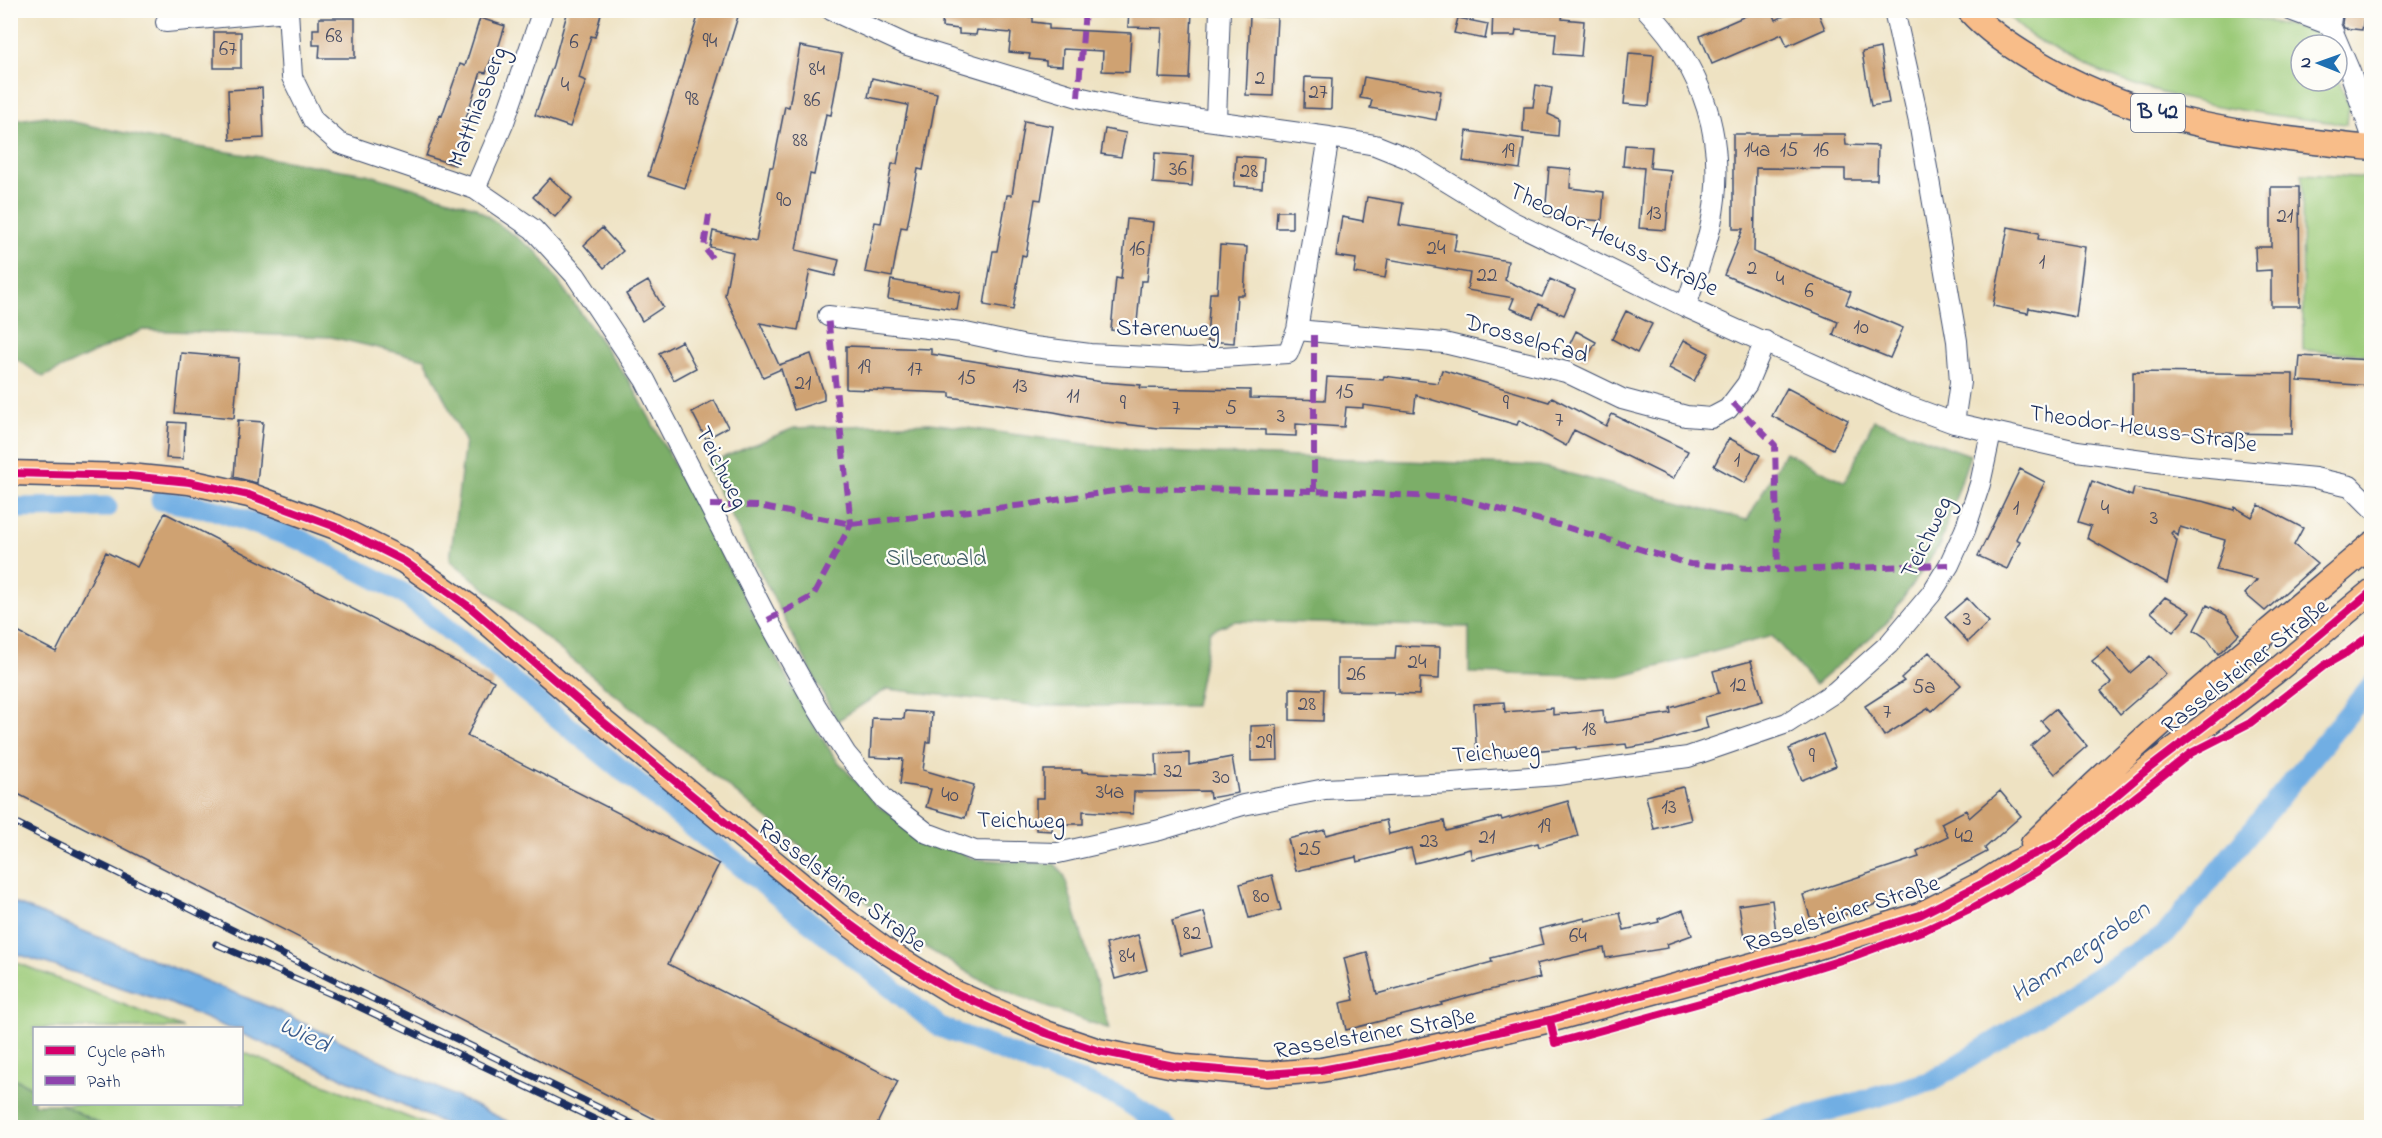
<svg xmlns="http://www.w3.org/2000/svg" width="2382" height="1138" font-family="'Indie Flower',sans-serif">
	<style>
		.green { fill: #9bca78; stroke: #5b7c6b; stroke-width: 1.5 }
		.forest { fill: #7cae68; stroke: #4c6e63; stroke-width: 1.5 }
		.water { fill: #71aee3; stroke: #466ea0; stroke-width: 1.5 }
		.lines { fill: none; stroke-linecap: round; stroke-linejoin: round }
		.canal { stroke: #71aee3; stroke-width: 21 }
		.building { fill: #cfa272 }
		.minor-casing { stroke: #3b4a6d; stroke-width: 22 }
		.major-casing { stroke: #3b4a6d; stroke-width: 27 }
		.minor { stroke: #fff; stroke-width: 20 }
		.major { stroke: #f8bd89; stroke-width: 24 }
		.rail-casing { stroke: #1b2f5e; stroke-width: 7 }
		.rail { stroke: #fdfcf7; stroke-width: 4.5; stroke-dasharray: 14; stroke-linecap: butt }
		.quiet { stroke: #8e44ad; stroke-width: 6; stroke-dasharray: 12 6; stroke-linecap: butt }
		.cycleway-casing { stroke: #fdfcf7; stroke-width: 11 }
		.cycleway { stroke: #d6006c; stroke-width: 8 }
		.labels { text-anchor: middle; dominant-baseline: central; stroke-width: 4.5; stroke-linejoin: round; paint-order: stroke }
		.number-label { font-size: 21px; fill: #484c63 }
		.shield { fill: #fdfcf7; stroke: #5f6c8c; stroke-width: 1.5 }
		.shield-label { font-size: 22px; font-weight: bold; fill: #1b2f5e }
		.street-label { font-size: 24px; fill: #1b2f5e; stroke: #fdfcf7 }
		.park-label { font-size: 24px; fill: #415e66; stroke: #fdfcf7 }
		.water-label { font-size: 26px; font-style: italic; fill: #395b8d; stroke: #fdfcf7 }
	</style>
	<rect width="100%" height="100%" fill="#fdfcf7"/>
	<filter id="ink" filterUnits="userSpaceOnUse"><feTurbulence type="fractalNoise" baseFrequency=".0167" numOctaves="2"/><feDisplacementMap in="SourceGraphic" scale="12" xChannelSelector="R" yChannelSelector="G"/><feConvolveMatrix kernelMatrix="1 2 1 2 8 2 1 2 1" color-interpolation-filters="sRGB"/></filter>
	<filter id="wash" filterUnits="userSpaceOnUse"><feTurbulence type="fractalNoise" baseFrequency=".008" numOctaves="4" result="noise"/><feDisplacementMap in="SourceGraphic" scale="24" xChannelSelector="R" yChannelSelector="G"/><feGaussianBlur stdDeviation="1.35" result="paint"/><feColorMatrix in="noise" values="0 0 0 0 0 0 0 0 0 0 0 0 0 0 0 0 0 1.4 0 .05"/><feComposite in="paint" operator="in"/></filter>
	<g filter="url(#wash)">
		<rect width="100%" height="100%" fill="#eee2c2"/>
		<path class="green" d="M2002,11H2225L2319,33L2324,45H2301V81H2337V77L2349,106L2347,124C2238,112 2128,98 2033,37C2022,30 2012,19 2002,11Z
			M2302,174L2371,178V355L2303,350Z
			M10,960L183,1028H34V1089L11,1076Z
			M242,1052L433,1127H106L61,1104H242Z"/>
		<path class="forest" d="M46,116L172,143L367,174L475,207L538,253L632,385L805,712L835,758L879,807L973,859L1055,864L1064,875L1110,1029L1046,1007L977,978L908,937L780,829L450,560L465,441L425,359L331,337L142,330L43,377L17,359L11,362L10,121Z
			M1874,420L1970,455L1940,544L1885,625L1815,685L1772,636L1620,677L1469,673V627L1234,621L1210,631L1195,706H1039L887,689L837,721L705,465L794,428L930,423L1137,451L1540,466L1747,520L1785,452L1845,482Z
			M10,1076L34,1089V1104H61L106,1127H11Z"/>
		<path class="water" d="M10,901L274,1009L519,1127H451L393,1100L242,1034V1028H228L172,1004L11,952Z"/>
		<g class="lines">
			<path class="canal" d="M161,500L215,510L301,540L403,593L940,1027L1118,1096L1167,1128
				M10,508L107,507
				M1767,1128L1932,1081L2166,934L2372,685"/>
		</g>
		<g id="blocks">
			<path class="building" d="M568,10H602L595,37L591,36L579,78L586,81L570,127L535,115L553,65Z
				M700,10H740L685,188L648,176Z
				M943,10H997V14L1033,17V22L1049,24V29L1131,33L1129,72L1102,71L1103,51L1063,49L1062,66L1046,65V61L1029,59L1030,54L1009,52L1011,33L977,30L976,35L959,34V29L942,27Z
				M1129,10H1192L1189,79L1159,78L1162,28L1128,27Z
				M1493,10H1563L1562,19L1584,21L1581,56L1554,54L1556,33L1516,30L1515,36H1492Z
				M1759,10H1772L1776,20L1796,10H1817L1825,29L1787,46L1782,34L1712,64L1700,36Z
				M2344,10H2365L2362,30L2344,28L2342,23Z
				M1250,16L1277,17L1273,96L1246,95Z
				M319,18H355V58H319L320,45H313V29H319Z
				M480,18L505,26L495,58L492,57L486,73L481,72L464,124L468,125L455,165L426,156L440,115L442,116L460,64L465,66Z
				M1458,18L1488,24L1485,39L1454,33Z
				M214,32H241V68H214Z
				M800,46L842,54L831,115L826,114L814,175L810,174L796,250L839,260L835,276L810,270L798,330L760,323L779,365L811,354L824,393V400L794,410L781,369L763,377L725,295L733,252L710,247L713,231L756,241L770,167H773L785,106L789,107Z
				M1880,48L1889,103L1871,106L1862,52Z
				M1629,53L1654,55L1649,106L1624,104Z
				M1305,77L1332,78L1331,109L1304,108Z
				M1364,77L1441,91L1436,120L1370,108L1372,100L1360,98Z
				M872,78L937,93L923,170L918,169L907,228L901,227L892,277L865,272L875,222L881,223L892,164H897L908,105L868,97Z
				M1536,85L1552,88L1548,114L1559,119L1558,136L1523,132L1524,107H1533Z
				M262,88L264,138L230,140L228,90Z
				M1024,121L1053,126L1041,200L1035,199L1026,256L1022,255L1013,310L984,305L993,251H997L1007,195H1012Z
				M1105,129L1126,133L1121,157L1101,154Z
				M1467,131L1524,139L1520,169L1463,161Z
				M1733,134H1845L1846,145L1878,146L1877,180H1845V169L1756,168L1754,252L1851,292L1846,304L1903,328L1890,358L1833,335L1838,322L1724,275L1743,229H1733Z
				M1625,145L1652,147L1650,168L1671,170L1666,230L1639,228L1644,168L1623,166Z
				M1155,153L1194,156L1192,186L1153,183Z
				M1236,156L1264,158L1262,188L1234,186Z
				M1549,167L1571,169L1570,188L1604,192L1602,221L1545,216Z
				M550,178L572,198L555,217L533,197Z
				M2271,187H2299L2300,306H2271V270L2256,271L2255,247H2271Z
				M1367,197L1403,203L1399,225L1457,234L1454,251L1508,261L1505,280L1542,297L1550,279L1575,290L1564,315L1539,304L1533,318L1510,308L1514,298L1467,290L1470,273L1388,259L1385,278L1354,273L1356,259L1336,256L1342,217L1363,221Z
				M1277,211H1292V228H1276Z
				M1127,219L1153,222L1147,281H1141L1136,333L1111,330L1116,278L1121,279Z
				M2008,227L2039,233L2038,239L2085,247L2076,317L2029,308L2028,313L1993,306Z
				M602,228L623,251L604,268L584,245Z
				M1220,245L1247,247L1244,295H1237L1234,343L1207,341L1210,293H1217Z
				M891,280L960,292L957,310L888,299Z
				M648,281L663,307L642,321L626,294Z
				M1626,311L1652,324L1637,353L1612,339Z
				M1576,331L1596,342L1586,360L1567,350Z
				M1684,340L1709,353L1694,381L1669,368Z
				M682,341L696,368L674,380L659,353Z
				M846,346L931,349V354L1102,382L1141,385L1140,388L1250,390V398L1325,400L1327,377L1383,380L1384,376L1438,383L1442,370L1549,402L1552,397L1606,426L1612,414L1688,451L1673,479L1574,430L1566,446L1519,420L1517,425L1416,395L1414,412L1363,405V408L1346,407L1344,427L1296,424V436L1265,435V430L1158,428L1106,422L1054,412L950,397V393L846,389Z
				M181,353L239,358L234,418L175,413Z
				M2300,356L2372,360V386L2298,381Z
				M2133,372L2293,374L2292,434L2133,432Z
				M1787,388L1848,420L1833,449L1772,416Z
				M714,400L728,427L706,439L692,412Z
				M238,420L263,422L257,483L234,477Z
				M169,422L185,423L183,459L166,458Z
				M1729,438L1760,455L1745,483L1714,466Z
				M2020,469L2045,482L2016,539L2020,541L2007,569L1978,556Z
				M2092,481L2132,496L2134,488L2206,502L2234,510L2235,507L2252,517L2259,505L2303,528L2294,545L2317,564L2265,611L2245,594L2257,580L2216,570L2225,540L2180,527L2178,536L2173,531L2171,533L2177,541L2167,583L2087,538L2091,526L2078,522Z
				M165,513L494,681L467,736L719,864L668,964L898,1081L875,1128H672L10,790V628L56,652L106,552L137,567Z
				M2165,597L2191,612L2173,632L2151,612Z
				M1967,598L1989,622L1968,642L1945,617Z
				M2207,605L2226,615L2239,634L2218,654L2208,639L2194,630Z
				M1396,646L1440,647L1439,679L1420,678L1419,695L1394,694V692L1337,691V659H1395Z
				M2108,648L2130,673L2150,656L2166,674L2120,714L2101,691L2111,683L2092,661Z
				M1929,652L1961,685L1932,711L1929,708L1884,736L1865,706L1904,681L1901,678Z
				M1751,661L1763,701L1705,717L1708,728L1651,744L1627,748L1626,744L1576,749V747L1507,753V758L1477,760L1474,704L1504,702L1505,712L1553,708V715L1603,710L1604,723L1671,713L1670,708L1719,693L1713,671Z
				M1290,688L1324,689L1323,721L1290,720Z
				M2055,709L2087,746L2055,774L2031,746L2049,730L2041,721Z
				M905,711L932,713L930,742H927L923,770L974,785L965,818L926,807L931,789L900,784L903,759L870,757L872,718L904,719Z
				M1277,725L1278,760L1251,761V726Z
				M1823,734L1836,766L1802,780L1789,749Z
				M1189,753V765L1232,757L1238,793L1210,798L1209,791L1134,792L1133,814L1083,811V824H1052V831L1036,830V798H1044V770H1082V772L1157,776L1156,754Z
				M1683,787L1691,820L1654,829L1646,796Z
				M2000,791L2021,816L1985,848L1987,852L1911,892L1813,926L1803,895L1919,857L1917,851L1948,836L1941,823L1966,810L1969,818Z
				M1568,801L1578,836L1539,847L1538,843L1472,859L1470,849L1415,863L1411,848L1357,862L1356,857L1296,871L1288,839L1325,830L1326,835L1386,820L1389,834L1444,821L1446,831L1501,817L1502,820Z
				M1272,875L1281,910L1249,918L1240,884Z
				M1772,900L1776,933L1744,938L1739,905Z
				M1683,910L1692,935L1667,944L1668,948L1606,958L1604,948L1536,964L1540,978L1481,992L1441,1003L1442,1005L1346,1030L1340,1003L1354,1000L1344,958L1367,952L1377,994L1492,962L1491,958L1543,945L1539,929L1585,918V921L1620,913L1624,930L1659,922L1658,919Z
				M1204,912L1213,947L1181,955L1172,921Z
				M1138,935L1147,970L1115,979L1106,944Z"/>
		</g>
	</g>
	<g filter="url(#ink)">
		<use href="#blocks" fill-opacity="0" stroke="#3b4a6d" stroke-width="1.5"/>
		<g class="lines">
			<defs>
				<path id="minor" d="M288,10L292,77L313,120L339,143L475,189L533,229L576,276L645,380L768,620L816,706L846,754L885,800L927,833L975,851L1058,853L1160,830L1243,805L1325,789L1452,783L1557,775L1688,757L1787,723L1835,692L1889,644L1931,594L1949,565L1965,530L1980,484L1991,433
					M831,10L907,45L1078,97L1135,110L1329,137L1375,145L1410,159L1511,221L1686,307L1897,402L1954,423L2077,451L2179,465L2315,478L2350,486L2372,508
					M1647,10C1705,71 1728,141 1711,224C1705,252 1694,280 1686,307
					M1894,10L1919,122L1957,341L1960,382L1954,423
					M2290,10L2330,25
					M2332,10L2330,25L2350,72L2372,136
					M166,22L288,11
					M1216,120L1220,10
					M475,189L504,122L543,10
					M828,316L961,332L1026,346L1090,354L1188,359L1288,353L1297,330L1329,137
					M1297,330L1444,343L1566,372L1622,399L1686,416L1711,418L1728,409L1747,384L1765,341"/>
				<path id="major" d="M1969,10C1990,34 2019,52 2046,67C2150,126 2255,136 2372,148
					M10,473L129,476L189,482L249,495L336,527L404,561L471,608L601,720L836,914L889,953L951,991L1046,1033L1099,1051L1174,1066L1267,1074L1321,1070L1391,1057L1550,1020L1808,950L1920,915L1985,882L2015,863L2054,845L2098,811L2143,773L2275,672L2372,591
					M2033,844C2139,737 2257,641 2372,544"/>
			</defs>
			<use href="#minor" class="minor-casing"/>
			<use href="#major" class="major-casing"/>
			<use href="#minor" class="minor"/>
			<use href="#major" class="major"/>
			<defs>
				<path id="rail" d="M10,820L332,979L641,1128
					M216,944L345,1000L613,1128"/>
			</defs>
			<use href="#rail" class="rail-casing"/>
			<use href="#rail" class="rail"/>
			<path class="quiet" d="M1078,97L1085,10
				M709,215L704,247L712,258
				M1733,403L1775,445L1778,570
				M1314,491V332
				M710,505L758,506L851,524L1024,505L1133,488L1314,491L1456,498L1552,523L1690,564L1778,570L1949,565
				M768,620L813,596L851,524L828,316"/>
			<defs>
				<path id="cycleway" d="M10,473L129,476L189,482L249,495L336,527L404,561L471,608L601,720L836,914L889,953L951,991L1046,1033L1099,1051L1174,1066L1267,1074L1321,1070L1391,1057L1550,1020L1808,950L1920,915L1985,882L2015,863L2054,845L2098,811L2143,773L2275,672L2372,591
					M1550,1020L1555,1043L1736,993L1854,956L1927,929L1974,907L2038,871L2066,852L2191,753L2250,723L2325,665L2346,653L2372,634"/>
			</defs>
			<use href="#cycleway" class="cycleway-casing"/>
			<use href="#cycleway" class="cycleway"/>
		</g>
	</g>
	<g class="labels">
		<g class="number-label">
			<text x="334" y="37">68</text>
			<text x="710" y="42">94</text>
			<text x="574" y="43">6</text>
			<text x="228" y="50">67</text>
			<text x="817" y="70">84</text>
			<text x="1260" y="79">2</text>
			<text x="565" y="86">4</text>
			<text x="1318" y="93">27</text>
			<text x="692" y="100">98</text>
			<text x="812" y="101">86</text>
			<text x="800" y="141">88</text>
			<text x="1757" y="151">14a</text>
			<text x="1789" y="151">15</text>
			<text x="1821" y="151">16</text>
			<text x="1508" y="152">19</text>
			<text x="1178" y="170">36</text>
			<text x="1249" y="172">28</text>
			<text x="784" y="201">90</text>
			<text x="1654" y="214">13</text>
			<text x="2285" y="217">21</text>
			<text x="1436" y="249">24</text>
			<text x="1137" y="250">16</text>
			<text x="2042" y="263">1</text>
			<text x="1752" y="269">2</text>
			<text x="1487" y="276">22</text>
			<text x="1780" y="280">4</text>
			<text x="1809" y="292">6</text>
			<text x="1861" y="328">10</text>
			<text x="864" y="368">19</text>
			<text x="915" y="370">17</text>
			<text x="967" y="379">15</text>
			<text x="803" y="384">21</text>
			<text x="1020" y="387">13</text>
			<text x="1345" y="393">15</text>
			<text x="1073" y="397">11</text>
			<text x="1123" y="404">9</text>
			<text x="1506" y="404">9</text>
			<text x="1176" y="409">7</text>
			<text x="1231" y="409">5</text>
			<text x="1281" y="417">3</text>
			<text x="1559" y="421">7</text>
			<text x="1737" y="461">1</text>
			<text x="2016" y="509">1</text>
			<text x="2105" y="509">4</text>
			<text x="2154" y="519">3</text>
			<text x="1967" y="620">3</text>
			<text x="1417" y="663">24</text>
			<text x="1356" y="675">26</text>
			<text x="1738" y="686">12</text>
			<text x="1924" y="688">5a</text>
			<text x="1307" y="705">28</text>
			<text x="1887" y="713">7</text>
			<text x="1589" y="730">18</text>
			<text x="1264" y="743">29</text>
			<text x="1812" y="757">9</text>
			<text x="1173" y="772">32</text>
			<text x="1221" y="778">30</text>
			<text x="1110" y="793">34a</text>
			<text x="950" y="796">40</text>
			<text x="1669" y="808">13</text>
			<text x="1544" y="827">19</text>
			<text x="1964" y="837">42</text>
			<text x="1487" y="838">21</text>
			<text x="1429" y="842">23</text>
			<text x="1310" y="850">25</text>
			<text x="1261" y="897">80</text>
			<text x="1192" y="934">82</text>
			<text x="1578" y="937">64</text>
			<text x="1127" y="957">84</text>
		</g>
		<rect class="shield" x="2131" y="94" width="54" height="38" rx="4.5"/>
		<g class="shield-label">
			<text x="2158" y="113">B 42</text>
		</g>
		<g class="street-label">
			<text transform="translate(479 107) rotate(-69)">Matthiasberg</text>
			<text transform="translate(1613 241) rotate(26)">Theodor-Heuss-Straße</text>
			<text transform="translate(1168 330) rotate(1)">Starenweg</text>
			<text transform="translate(1526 340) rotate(16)">Drosselpfad</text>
			<text transform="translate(2143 430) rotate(8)">Theodor-Heuss-Straße</text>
			<text transform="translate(720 468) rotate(63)">Teichweg</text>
			<text transform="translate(1928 538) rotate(-64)">Teichweg</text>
			<text transform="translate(2246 667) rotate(-38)">Rasselsteiner Straße</text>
			<text transform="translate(1496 754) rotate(-4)">Teichweg</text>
			<text transform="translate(1021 822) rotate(1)">Teichweg</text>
			<text transform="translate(841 887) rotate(37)">Rasselsteiner Straße</text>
			<text transform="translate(1842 915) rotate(-18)">Rasselsteiner Straße</text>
			<text transform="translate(1375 1035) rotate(-10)">Rasselsteiner Straße</text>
		</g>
		<g class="park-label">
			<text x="936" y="559">Silberwald</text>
		</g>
		<g class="water-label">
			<text transform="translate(2081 953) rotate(-34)">Hammergraben</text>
			<text transform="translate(304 1036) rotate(26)">Wied</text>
		</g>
	</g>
	<rect width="2382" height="1138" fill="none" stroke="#fdfcf7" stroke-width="36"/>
	<rect x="33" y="1027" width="210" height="78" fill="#fdfcf7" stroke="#a3aaba" stroke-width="1.5"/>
	<rect x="45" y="1046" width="30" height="9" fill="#d6006c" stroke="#a3aaba" stroke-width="1.5"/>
	<text x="87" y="1057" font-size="18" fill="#1b2f5e">Cycle path</text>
	<rect x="45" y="1076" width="30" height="9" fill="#8e44ad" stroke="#a3aaba" stroke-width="1.5"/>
	<text x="87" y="1087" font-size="18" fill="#1b2f5e">Path</text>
	<g transform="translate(2319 63) rotate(271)"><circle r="28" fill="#fdfcf7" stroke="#a3aaba" stroke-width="1.5"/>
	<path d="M0-4.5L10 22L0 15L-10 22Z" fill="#1f6fb2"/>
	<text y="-9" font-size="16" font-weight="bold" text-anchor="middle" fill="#1b2f5e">N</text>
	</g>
</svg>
